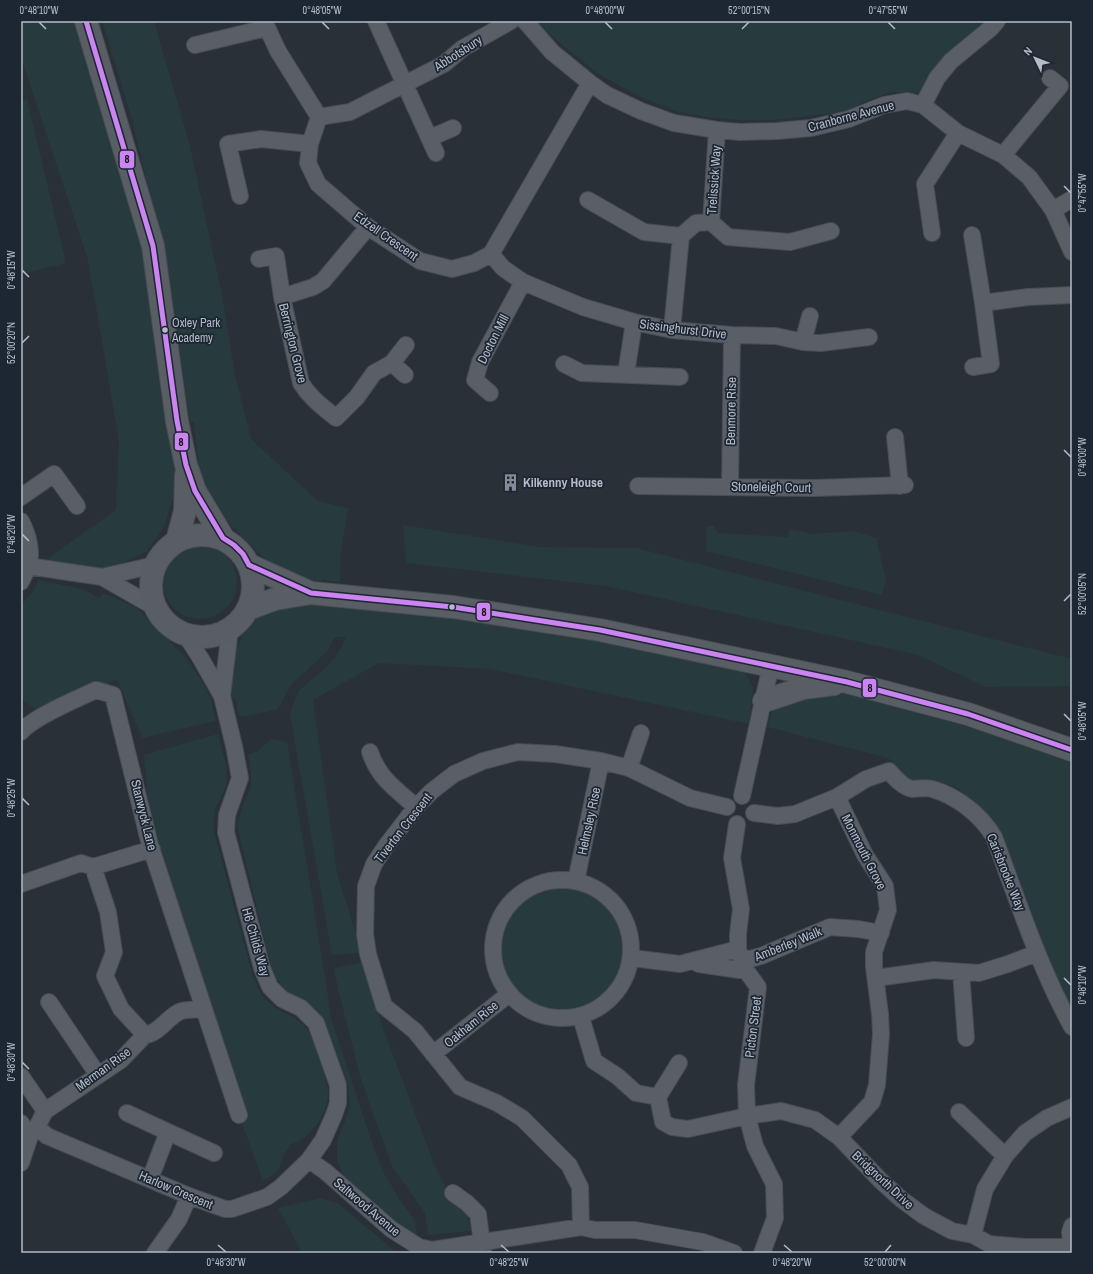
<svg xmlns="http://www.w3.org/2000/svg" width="1093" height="1274" font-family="'Archivo Narrow',sans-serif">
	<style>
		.green { fill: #273a3e }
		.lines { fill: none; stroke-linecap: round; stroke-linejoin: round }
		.street-casing { stroke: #484c53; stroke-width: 18 }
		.secondary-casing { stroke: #484c53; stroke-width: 24 }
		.street { stroke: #5a5e66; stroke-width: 16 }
		.secondary { stroke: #595d64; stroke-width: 22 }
		.bus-1-casing { stroke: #1d2633; stroke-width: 8 }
		.bus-1 { stroke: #cb84f1; stroke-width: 5 }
		.ticks { fill: none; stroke: #b4bcc9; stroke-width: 1.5 }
		.bus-dot { fill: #b4bcc9; stroke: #1d2633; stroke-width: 1.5 }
		.labels { text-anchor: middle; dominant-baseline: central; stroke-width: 3.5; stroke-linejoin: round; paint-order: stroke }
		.bus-label { font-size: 12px; fill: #b4bcc9; stroke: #1d2633; text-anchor: start }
		.street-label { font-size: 13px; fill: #b4bcc9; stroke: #1d2633 }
		.poi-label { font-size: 13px; font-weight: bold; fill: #b4bcc9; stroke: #1d2633; text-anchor: start }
		.line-badge { stroke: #1d2633; stroke-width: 1.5 }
		.pale-badge-label { font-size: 11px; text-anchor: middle; font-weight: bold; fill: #111 }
		.neatline { fill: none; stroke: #b4bcc9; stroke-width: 1.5 }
		.ticks-label { font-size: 10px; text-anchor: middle; fill: #b4bcc9 }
	</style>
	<rect width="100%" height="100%" fill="#2a3038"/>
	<path class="green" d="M21,21H78L141,233L165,374L177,484L164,527L147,551L111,569H84L44,561L116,510L119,441L88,260L21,57Z
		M102,21H154L190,146L222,295L235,375L251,439L318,501L348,508L341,552L340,583L322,579V584L288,575L260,554L223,517L207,497L194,461L198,460L194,422H190L163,248L131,116Z
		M536,21H988L922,93L891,92L861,103L853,111L772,120H739L706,117L679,112L638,96L599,74L562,45Z
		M27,99L66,263L21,274V101Z
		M403,525L539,547L636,548L1072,659V686L986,687L918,655L606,586L406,563Z
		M707,526H714L718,533L787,537L790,529L812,534L853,531L876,538L886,580L882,595L706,551Z
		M163 582a37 37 0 1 1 74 0a37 37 0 1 1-74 0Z
		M38,580L83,589L99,598L104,593L137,608L187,659L205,686L211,700L216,721L142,738L117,679L44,716L21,698V606L36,587Z
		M289,600L353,609L354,603L446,612L564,637H583L734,662L745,672L753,687L749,724L490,669L379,663L313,700L337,873L362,953L332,955L290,714L298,691L329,665L341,648L346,636L334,638L328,651L291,685L280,706L276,710L242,717V715L239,716L236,699L231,700C230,668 233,639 259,616C267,609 280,605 289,600Z
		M844,691L915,706L1072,759L1071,764L1072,765V1009L1063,996L1018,886L1020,881L1015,868L995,826L985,812L959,789L953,786L930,781L915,782L902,775L895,764L888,758L767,727C770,716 772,708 781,702Z
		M218,734L226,766V786L215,809L213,828L253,977L262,996L277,1009L295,1018L307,1028L316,1046L329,1092L325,1111L316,1126L305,1137L291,1145L284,1154L278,1171L263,1181L239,1115L152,849L144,755Z
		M271,739L287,742L326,983L331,1018L372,1143L385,1175L401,1202L415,1220L417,1239L347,1182L337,1160V1141L350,1108L348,1085L323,1018L307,1002L287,991L273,975L237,826L243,805L251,786V772L248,755L258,751Z
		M501 949a61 61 0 1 1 122 0a61 61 0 1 1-122 0Z
		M364,962L382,1026L434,1164L444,1184L447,1195L467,1214L471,1231L428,1235L425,1213L393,1168L371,1108L361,1079L338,989L334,968Z
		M321,1198L339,1204L397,1253H302L278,1208Z"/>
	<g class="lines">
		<defs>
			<path id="street" d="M264,21L278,51L319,117L310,144L308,163L318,184L368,227L420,261L452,269L474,263L491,254L590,83
				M376,21L436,153
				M525,21L552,52L590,83L607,95L641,111L674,123L717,130L740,132L777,131L811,128L849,119L884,105L907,101L923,105L958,133L1003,155L1029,177L1053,210L1072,252
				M195,45L266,28
				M923,105L937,78L951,61L991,28L997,21
				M319,117L350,112L444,64L463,48L511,21
				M430,138L453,128
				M1003,155L1060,86L1050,78
				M240,196L228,144L261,139L310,144
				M588,200L644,232L681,236
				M1053,210L1072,199
				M711,222L728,237L790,242L831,231
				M368,227L323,281L313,287L282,297L301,383C310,398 323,407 336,418L357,397L374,373L392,363L406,345
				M932,233L925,184L958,133
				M972,235L983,303
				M491,254L503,268L523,282L583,307L634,322L672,330L732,335L776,336L803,342L821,343L869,337
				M259,259L276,256L282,297
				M672,330L681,236L696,223L711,222L717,130
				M803,342L810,316
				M392,363L405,375
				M564,364L582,373L680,377
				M973,367L991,364L983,303L1028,297L1072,295
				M626,374L634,322
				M490,393L475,380L480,362L523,282
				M895,437L900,486
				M638,486L815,488L905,485
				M730,486L732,335
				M21,497L54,474L77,506
				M21,521C28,534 33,553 28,567C26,572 23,577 21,582
				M28,566L102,577L155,565
				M102,577L156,608
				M222,696L230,629
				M21,732C33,717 77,699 96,690L113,695L150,845L204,1009C197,1010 185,1009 179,1012C167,1018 158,1034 145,1035
				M370,752C379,779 396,789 416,807
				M629,768L641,733
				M742,796L771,665
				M837,797L865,855L885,886L888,910L874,952V967L880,1014L881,1034L877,1085L872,1102L839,1137
				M754,813L778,816L795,814L837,797L866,779L889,771C894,777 903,788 913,789C919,789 926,787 932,789C957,796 981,815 994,837C1018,901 1039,967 1072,1027
				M737,824L732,858L741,909L738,934V949L745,969L758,987L746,1085L747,1116L755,1146L774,1184L775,1218L762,1253
				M93,867L152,849
				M493 949a69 69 0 1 1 138 0a69 69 0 1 1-138 0Z
				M576,881L601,761
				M21,884L81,863L93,867L108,912L114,952L105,976L121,1009L145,1035L121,1060L45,1111L37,1127L30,1136L21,1163
				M632,958L680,964L738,949
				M742,961L761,956L830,927L858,929L881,933
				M695,962L699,964L739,970L745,969
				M961,972L966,1038
				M876,978L934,970L979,973L1008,964L1037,953
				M49,1002L98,1075
				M204,1009L239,1115
				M581,1017L594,1061L617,1076L636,1093L658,1097
				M433,1054L509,994
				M679,1063L658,1097L663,1122L672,1127L688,1129L747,1116L781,1111L815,1120L839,1137L880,1180L901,1199L924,1216L952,1231L973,1235L989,1244L1025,1247H1072
				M21,1076L45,1111
				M959,1112L1005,1156
				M127,1113L168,1132L150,1179
				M21,1123L30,1136
				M37,1127L47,1136L189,1196L225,1209H232L267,1197L281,1187L309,1160L323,1140L334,1115L338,1103V1085L316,1023L301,1008L282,999L270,987L262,968L226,832L227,815L240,778L234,746L222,696L201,659L185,634
				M168,1132L214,1153
				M309,1160L326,1172L391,1229L419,1247L432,1250L581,1227L595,1230H635L703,1242L734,1253
				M453,1193L467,1203L478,1214L483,1251
				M1072,1226L1070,1232L1072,1246
				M581,1227L580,1187L569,1165L522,1118L497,1103L460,1087L415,1031L384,1006L368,954L365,934L366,886L374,864L386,846L416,807L432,791L454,774L483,761L518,752L555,754L601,761L629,768L690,798L727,807
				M973,1235L985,1189L1005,1156L1025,1133L1047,1118L1072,1107
				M155,1253L179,1219L189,1196"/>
			<path id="secondary" d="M86,21L153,246L177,421L186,465L195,491L223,538
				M151 586a51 51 0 1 1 102 0a51 51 0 1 1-102 0Z
				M177,541L185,511L186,475
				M249,565L311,593
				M248,609L275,599L311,593L453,607L600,630L847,682L968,714L1072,750
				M764,701L803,688L834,684"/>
		</defs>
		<use href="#street" class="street-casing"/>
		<use href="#secondary" class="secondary-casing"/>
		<use href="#street" class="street"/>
		<use href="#secondary" class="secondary"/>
		<defs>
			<path id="bus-1" d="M86,21L153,246L177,421L186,465L195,491L223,538L234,545L243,554L249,565
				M249,565L311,593L453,607L600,630L847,682L968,714L1072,750"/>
		</defs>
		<use href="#bus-1" class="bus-1-casing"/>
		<use href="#bus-1" class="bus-1"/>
	</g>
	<path class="ticks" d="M39,22L46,29M322,22L329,29M605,22L612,29M888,22L895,29M742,29L749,22M1064,186L1071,193M22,270L29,277M22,343L29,336M1064,450L1071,457M22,534L29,541M1064,601L1071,594M1064,714L1071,721M22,798L29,805M1064,978L1071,985M22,1062L29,1069M218,1245L226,1252M501,1245L509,1252M784,1245L792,1252M885,1252L891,1245"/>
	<defs>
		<symbol id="building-bare" viewBox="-9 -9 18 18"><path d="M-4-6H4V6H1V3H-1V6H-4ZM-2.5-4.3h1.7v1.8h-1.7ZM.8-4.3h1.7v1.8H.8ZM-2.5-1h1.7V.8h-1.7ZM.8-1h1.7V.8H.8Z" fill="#848b96" stroke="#1d2633" stroke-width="2.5" paint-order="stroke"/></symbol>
	</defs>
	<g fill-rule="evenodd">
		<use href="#building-bare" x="498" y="470" width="25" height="25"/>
	</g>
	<g class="bus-dot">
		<circle cx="165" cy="330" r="3.5"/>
		<circle cx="452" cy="607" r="3.5"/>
	</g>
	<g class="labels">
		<g class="bus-label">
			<text x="172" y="323">Oxley Park<tspan x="172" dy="15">Academy</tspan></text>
		</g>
		<g class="street-label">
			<text transform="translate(458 53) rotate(-33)">Abbotsbury</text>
			<text transform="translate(851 116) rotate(-15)">Cranborne Avenue</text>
			<text transform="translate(714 180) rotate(-86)">Trelissick Way</text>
			<text transform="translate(386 236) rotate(35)">Edzell Crescent</text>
			<text transform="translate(683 329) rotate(7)">Sissinghurst Drive</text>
			<text transform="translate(493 339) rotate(-63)">Docton Mill</text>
			<text transform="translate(293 343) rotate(76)">Berrington Grove</text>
			<text transform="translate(731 411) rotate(-89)">Benmore Rise</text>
			<text transform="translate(771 487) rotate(1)">Stoneleigh Court</text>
			<text transform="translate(144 815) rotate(76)">Stanwyck Lane</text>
			<text transform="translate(589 821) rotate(-78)">Helmsley Rise</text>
			<text transform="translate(403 828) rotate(-52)">Tiverton Crescent</text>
			<text transform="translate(864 852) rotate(63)">Monmouth Grove</text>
			<text transform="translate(1006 872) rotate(68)">Carisbrooke Way</text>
			<text transform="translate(256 942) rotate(74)">H6 Childs Way</text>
			<text transform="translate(788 944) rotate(-22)">Amberley Walk</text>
			<text transform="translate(471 1024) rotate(-39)">Oakham Rise</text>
			<text transform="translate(753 1027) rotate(-83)">Picton Street</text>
			<text transform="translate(103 1069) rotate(-36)">Merman Rise</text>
			<text transform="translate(883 1180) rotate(43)">Bridgnorth Drive</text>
			<text transform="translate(176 1190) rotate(23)">Harlow Crescent</text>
			<text transform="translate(367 1207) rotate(40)">Saltwood Avenue</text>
		</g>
		<g class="poi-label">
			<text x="523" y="482">Kilkenny House</text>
		</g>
	</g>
	<g class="line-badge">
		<rect x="119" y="150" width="16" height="19" rx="4" fill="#cb84f1"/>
		<rect x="174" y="432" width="15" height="19" rx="4" fill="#cb84f1"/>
		<rect x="476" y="602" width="15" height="19" rx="4" fill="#cb84f1"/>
		<rect x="862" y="678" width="15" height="20" rx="4" fill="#cb84f1"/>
	</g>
	<g class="pale-badge-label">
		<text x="127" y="163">8</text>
		<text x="181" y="446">8</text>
		<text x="484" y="616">8</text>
		<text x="870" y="692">8</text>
	</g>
	<rect width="1093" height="1274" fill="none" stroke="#1d2633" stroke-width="44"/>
	<g transform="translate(1035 58) rotate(313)" stroke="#1d2633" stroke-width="3" paint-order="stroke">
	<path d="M0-3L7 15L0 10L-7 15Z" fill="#b4bcc9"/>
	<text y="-6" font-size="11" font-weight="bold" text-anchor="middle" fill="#b4bcc9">N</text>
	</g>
	<rect x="22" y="22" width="1049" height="1230" class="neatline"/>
	<g class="ticks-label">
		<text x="39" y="14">0°48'10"W</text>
		<text x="322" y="14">0°48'05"W</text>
		<text x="605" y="14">0°48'00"W</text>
		<text x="749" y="14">52°00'15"N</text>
		<text x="888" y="14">0°47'55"W</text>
		<text transform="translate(1082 193) rotate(-90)" y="4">0°47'55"W</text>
		<text transform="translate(11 270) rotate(-90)" y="4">0°48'15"W</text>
		<text transform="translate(11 343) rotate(-90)" y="4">52°00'20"N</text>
		<text transform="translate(1082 457) rotate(-90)" y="4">0°48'00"W</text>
		<text transform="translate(11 534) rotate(-90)" y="4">0°48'20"W</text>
		<text transform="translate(1082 594) rotate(-90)" y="4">52°00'05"N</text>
		<text transform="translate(1082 721) rotate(-90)" y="4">0°48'05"W</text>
		<text transform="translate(11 798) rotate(-90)" y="4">0°48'25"W</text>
		<text transform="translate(1082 985) rotate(-90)" y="4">0°48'10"W</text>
		<text transform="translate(11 1062) rotate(-90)" y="4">0°48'30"W</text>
		<text x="226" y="1266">0°48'30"W</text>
		<text x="509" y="1266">0°48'25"W</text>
		<text x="792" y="1266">0°48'20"W</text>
		<text x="885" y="1266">52°00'00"N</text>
	</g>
</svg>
